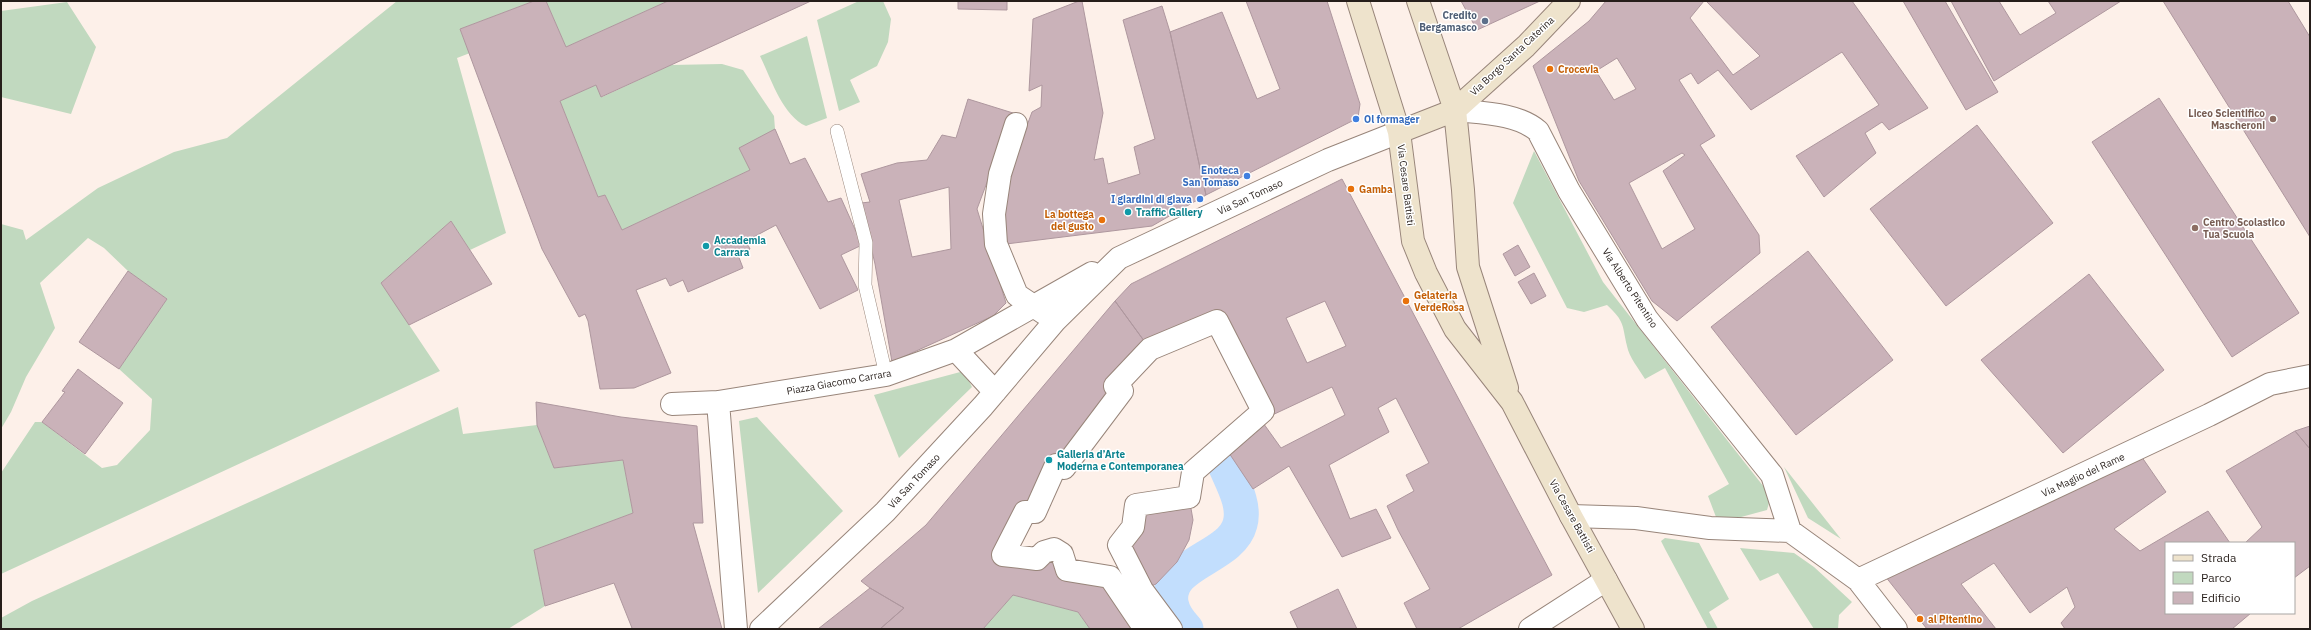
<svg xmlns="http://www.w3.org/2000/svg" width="2311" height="630" font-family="'IBM Plex Sans',sans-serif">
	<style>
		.green { fill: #c1d9bf }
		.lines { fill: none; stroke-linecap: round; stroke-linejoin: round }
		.canal { stroke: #c2defd; stroke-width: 35 }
		.building { fill: #cab2b9; stroke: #ae979e; fill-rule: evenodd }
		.lane-casing { stroke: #98857a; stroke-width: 14 }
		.street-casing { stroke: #98857a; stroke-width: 24 }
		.secondary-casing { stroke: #98857a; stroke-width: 24 }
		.lane { stroke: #fff; stroke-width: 13 }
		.street { stroke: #fff; stroke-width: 22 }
		.secondary { stroke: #eee3cc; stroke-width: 22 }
		.service-dot { fill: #5c6f8a; stroke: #fff; stroke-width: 1.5 }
		.food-dot { fill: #e8710a; stroke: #fff; stroke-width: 1.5 }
		.shop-dot { fill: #3f7fe0; stroke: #fff; stroke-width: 1.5 }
		.education-dot { fill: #8d6e63; stroke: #fff; stroke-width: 1.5 }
		.culture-dot { fill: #0f9aa8; stroke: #fff; stroke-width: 1.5 }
		.labels { text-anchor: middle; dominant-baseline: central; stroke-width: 3; stroke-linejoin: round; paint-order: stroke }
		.service-label { font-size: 10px; font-weight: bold; fill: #4e5e75; stroke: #fff; text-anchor: end }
		.street-label { font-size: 10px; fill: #261e1a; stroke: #fff }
		.food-label { font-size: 10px; font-weight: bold; fill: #c56008; stroke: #fff; text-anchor: start }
		.education-label { font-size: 10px; font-weight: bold; fill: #785e54; stroke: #fff; text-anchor: end }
		.shop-label { font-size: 10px; font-weight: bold; fill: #366cbe; stroke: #fff; text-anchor: end }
		.culture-label { font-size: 10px; font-weight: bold; fill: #0d838f; stroke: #fff; text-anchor: start }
	</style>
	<rect width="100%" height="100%" fill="#fdf0e9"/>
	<path class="green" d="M397,1H534L460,29L470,53L457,58L506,233L470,250L451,221L381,283L440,371L1,574V473L35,422H42L102,468L117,465L150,430L152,399L119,369L167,299L128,271L104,248L88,238L40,283L55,328L26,377L11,412L1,429V224L23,230L26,240L98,188L174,152L227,138Z
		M546,1H668L566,47Z
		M859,1H883L891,19L888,42L877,66L850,80L860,102L839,111L817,20Z
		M67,2L96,47L71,114L1,97V11Z
		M807,36L827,118L806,126C782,115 771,78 760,56Z
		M722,64L743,70L774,116L775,129L750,170L622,230L605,195L598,197L560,101L596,85L602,97L671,65Z
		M1534,151L1603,282L1771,496L1767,510L1730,520L1716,517L1708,496L1729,484L1665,368L1645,379C1639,369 1629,357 1627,346C1622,324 1625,322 1607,305L1584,312L1567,308L1513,203Z
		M964,371L972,387L899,458L874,395Z
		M458,407L463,434L537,425L554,468L623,460L633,513L534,550L545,606L508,629H1V618L32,601Z
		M757,417L843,511L758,593L739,421Z
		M1784,467L1841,539L1808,518Z
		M1665,538L1699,543L1729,599L1709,612L1718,629H1708L1665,549L1661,541Z
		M1740,548L1794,553L1814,567L1852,602L1839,615L1838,629H1814L1778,573L1760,581Z
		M1013,595L1078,612L1090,629H983Z"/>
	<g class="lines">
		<path class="canal" d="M1186,629C1178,621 1173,614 1171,603C1165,562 1231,559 1240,524C1246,503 1230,479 1223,460"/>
	</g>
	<path class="building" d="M534,1H546L566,47L668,1H811L601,97L596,85L560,101L598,197L605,195L622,230L750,170L739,148L775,129L790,164L805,158L828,202L841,198L862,245L841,255L858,290L820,309L776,225L746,241L750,249L738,255L743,268L688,292L683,280L670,286L666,278L636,290L671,373L634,388L600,389L588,321L585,314L579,317L542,249L460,29Z
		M958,1H1007V10L958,9Z
		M1079,1H1082L1103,113L1094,160L1103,158L1108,184L1140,174L1134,147L1155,139L1123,20L1162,6L1170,32L1206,195L1152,226L1006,244L1004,226L1008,177L1032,112L1041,107L1042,85L1029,91L1033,19Z
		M1246,1H1327L1360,104L1358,118L1206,195L1170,32L1222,12L1257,99L1280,89Z
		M1461,1H1540L1477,30Z
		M1606,1H1704L1690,18L1733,75L1760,56L1706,1H1852L1928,108L1889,130L1882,122L1865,133L1876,153L1824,197L1796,156L1879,105L1842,52L1751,110L1718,70L1698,84L1691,73L1679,80L1715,136L1700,145L1759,235L1760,253L1677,321L1652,301L1579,181L1533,66L1589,21ZM1617,58L1636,89L1614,100L1596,71ZM1682,153L1685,155L1663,171L1695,229L1662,249L1629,183Z
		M1903,1H1945L1998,92L1966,110Z
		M1951,1H1999L2020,35L2056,13L2048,1H2121L1994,81Z
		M2163,1H2288L2310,37V237Z
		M2159,98L2299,313L2232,357L2092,142Z
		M968,99L1013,113L977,209L1006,303L993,316L892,362L875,264L861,203L870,202L861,174L897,163L927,160L942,135L956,138ZM949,187L951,249L912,257L899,200Z
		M1977,125L2053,223L1946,306L1870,209Z
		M1342,179L1552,575L1458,629H1417L1404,603L1430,589L1398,530L1387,506L1414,491L1406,475L1429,463L1396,398L1378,408L1389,432L1329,465L1350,519L1376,509L1391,538L1342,557L1289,466L1253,489L1225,447L1261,420L1281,448L1345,415L1332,387L1268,417L1217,321L1150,349L1115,301L1131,284ZM1325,301L1346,346L1307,363L1286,318Z
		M451,221L492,284L409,325L381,283Z
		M1518,245L1530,267L1515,276L1503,254Z
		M1808,251L1893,360L1796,435L1711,327Z
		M128,271L167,299L119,369L79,342Z
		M1534,273L1546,296L1531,304L1518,282Z
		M2089,274L2164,370L2063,453L1981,360Z
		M1115,301L1150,349L1003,555L1044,552L1067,570L1110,577L1145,629H1090L1078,612L1013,595L983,629H880L904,608L870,588L861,581L926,525Z
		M78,369L123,403L85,454L42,422L65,392L62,391Z
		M536,402L621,417L697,426L703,523H693L722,629H630L632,628L614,583L545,606L534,550L633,513L623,460L554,468L537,425Z
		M2310,426V449L2295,431Z
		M2295,431L2310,449V566L2294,578V543H2245L2262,527L2226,471Z
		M2139,453L2166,492L2114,529L2140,551L2208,511L2230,543H2166V613H2251L2232,629H2065L2061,623L2075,607L2067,587L2030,613L1994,563L1961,584L1996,629H1927L1885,576Z
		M1189,497L1193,520L1189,540L1177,562L1156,584L1142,590L1119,545L1136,505Z
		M870,588L904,608L880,629H818Z
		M1338,589L1357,629H1298L1290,612Z"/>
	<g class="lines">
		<defs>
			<path id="lane" d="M837,131L866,243L865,285L886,375"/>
			<path id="street" d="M1455,110C1481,113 1517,113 1538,131L1569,191L1647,319L1772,475L1790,531
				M1016,124L1000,174L994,214L996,244L1017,295L1044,313
				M956,350L995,392
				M718,402L736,629
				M672,404L718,402L886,375L956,350L1092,273
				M1571,516L1636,518L1710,528L1790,531L1858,580L1896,629
				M1858,580L2209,415L2270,384L2310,376
				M761,629L885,512L983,406L1055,321L1119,258L1328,160L1399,132
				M1145,629L1110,577L1067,570L1062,554L1054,549L1044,552L1037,559L1003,555L1025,512H1035L1056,465L1064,468L1122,391L1115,386L1150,349L1217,321L1263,411L1193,472L1189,497L1136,505L1133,527L1119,545L1142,590L1171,629
				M1530,629L1606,580"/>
			<path id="secondary" d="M1358,1L1399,132L1413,241L1426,273L1455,329L1512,402L1571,516L1633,629
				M1418,1L1455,110L1463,190L1468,267L1507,388
				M1399,132L1455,110L1526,46L1569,1"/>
		</defs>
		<use href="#lane" class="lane-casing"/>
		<use href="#street" class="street-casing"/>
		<use href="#secondary" class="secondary-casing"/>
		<use href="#lane" class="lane"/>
		<use href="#street" class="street"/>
		<use href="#secondary" class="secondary"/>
	</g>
	<circle class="service-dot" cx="1485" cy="21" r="4"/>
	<g class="food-dot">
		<circle cx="1550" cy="69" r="4"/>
		<circle cx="1351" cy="189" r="4"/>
		<circle cx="1102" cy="220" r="4"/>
		<circle cx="1406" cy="301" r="4"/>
		<circle cx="1920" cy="619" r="4"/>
	</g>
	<g class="shop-dot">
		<circle cx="1356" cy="119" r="4"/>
		<circle cx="1247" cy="176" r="4"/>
		<circle cx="1200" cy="199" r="4"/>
	</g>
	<g class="education-dot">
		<circle cx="2273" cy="119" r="4"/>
		<circle cx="2195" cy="228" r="4"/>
	</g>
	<g class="culture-dot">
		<circle cx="1128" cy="212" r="4"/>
		<circle cx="706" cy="246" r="4"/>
		<circle cx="1049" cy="460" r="4"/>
	</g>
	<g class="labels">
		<g class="service-label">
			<text x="1477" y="15">Credito<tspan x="1477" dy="12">Bergamasco</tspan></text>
		</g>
		<g class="street-label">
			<text transform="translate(1512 56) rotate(-43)">Via Borgo Santa Caterina</text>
			<text transform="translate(1406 185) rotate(83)">Via Cesare Battisti</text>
			<text transform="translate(1250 197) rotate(-25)">Via San Tomaso</text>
			<text transform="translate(1630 288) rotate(57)">Via Alberto Pitentino</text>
			<text transform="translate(839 382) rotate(-10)">Piazza Giacomo Carrara</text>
			<text transform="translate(2083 475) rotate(-25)">Via Maglio del Rame</text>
			<text transform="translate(914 481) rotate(-47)">Via San Tomaso</text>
			<text transform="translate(1572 516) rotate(61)">Via Cesare Battisti</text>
		</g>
		<g class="food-label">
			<text x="1558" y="69">Crocevia</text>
			<text x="1359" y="189">Gamba</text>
			<text x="1094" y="214" text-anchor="end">La bottega<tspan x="1094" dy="12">del gusto</tspan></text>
			<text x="1414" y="295">Gelateria<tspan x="1414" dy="12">VerdeRosa</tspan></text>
			<text x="1928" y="619">al Pitentino</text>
		</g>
		<g class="education-label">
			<text x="2265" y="113">Liceo Scientifico<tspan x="2265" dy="12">Mascheroni</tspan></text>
			<text x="2203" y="222" text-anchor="start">Centro Scolastico<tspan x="2203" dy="12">Tua Scuola</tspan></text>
		</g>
		<g class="shop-label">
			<text x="1364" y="119" text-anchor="start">Ol formager</text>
			<text x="1239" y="170">Enoteca<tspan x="1239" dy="12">San Tomaso</tspan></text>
			<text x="1192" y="199">I giardini di giava</text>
		</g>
		<g class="culture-label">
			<text x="1136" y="212">Traffic Gallery</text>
			<text x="714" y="240">Accademia<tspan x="714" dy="12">Carrara</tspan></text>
			<text x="1057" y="454">Galleria d’Arte<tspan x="1057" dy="12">Moderna e Contemporanea</tspan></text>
		</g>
	</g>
	<rect width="2311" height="630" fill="none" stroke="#261e1a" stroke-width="4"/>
	<rect x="2165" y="542" width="130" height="72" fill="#ffffff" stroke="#a8a5a3"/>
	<rect x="2173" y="555" width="20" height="6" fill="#eee3cc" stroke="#a8a5a3"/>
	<text x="2201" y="562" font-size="12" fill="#261e1a">Strada</text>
	<rect x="2173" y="572" width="20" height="12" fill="#c1d9bf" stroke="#a8a5a3"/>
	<text x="2201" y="582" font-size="12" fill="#261e1a">Parco</text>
	<rect x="2173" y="592" width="20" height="12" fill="#cab2b9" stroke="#a8a5a3"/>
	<text x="2201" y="602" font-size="12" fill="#261e1a">Edificio</text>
</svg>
